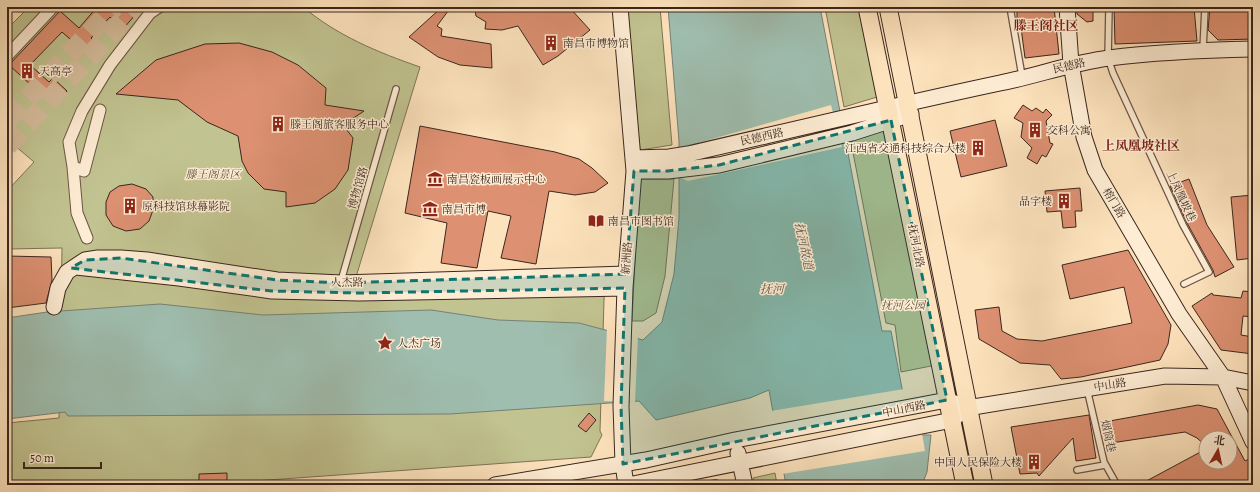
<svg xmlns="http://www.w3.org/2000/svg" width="1260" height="492" font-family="Alegreya,'Noto Serif SC',serif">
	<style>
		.green { fill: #c1c390; stroke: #7e7457 }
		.water { fill: #9fbeaf; stroke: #778175 }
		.pier { fill: #fde3bd }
		.building { fill: #dd9172; stroke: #3b261e }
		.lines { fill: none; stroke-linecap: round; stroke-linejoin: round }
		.highway-tunnel { stroke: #d6bd9d; stroke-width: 20; stroke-dasharray: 20 10; stroke-linecap: butt }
		.lane-casing { stroke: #6c5546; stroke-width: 8 }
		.street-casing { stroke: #6c5546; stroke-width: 13 }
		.secondary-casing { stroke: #3b261e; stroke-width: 17 }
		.primary-casing { stroke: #3b261e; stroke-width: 19 }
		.lane { stroke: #feedd4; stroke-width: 5.5 }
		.street { stroke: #feedd4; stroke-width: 11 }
		.secondary { stroke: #feedd4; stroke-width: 15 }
		.primary { stroke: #fde3bd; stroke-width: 17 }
		.marked { fill: #0f766e; fill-opacity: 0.2; stroke: #0f766e; stroke-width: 3; stroke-dasharray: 8 5; stroke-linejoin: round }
		.labels { text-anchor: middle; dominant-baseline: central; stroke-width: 3; stroke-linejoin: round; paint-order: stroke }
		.poi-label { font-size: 11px; fill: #3b261e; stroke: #feedd4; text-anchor: start }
		.street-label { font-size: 11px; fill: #3b261e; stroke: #feedd4 }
		.park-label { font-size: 11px; font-style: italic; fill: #5c4d3a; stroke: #feedd4 }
		.water-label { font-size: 12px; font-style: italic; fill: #59544a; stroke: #feedd4 }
		.quarter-label { font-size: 13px; font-weight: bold; fill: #7a1f14; stroke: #feedd4 }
	</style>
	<rect width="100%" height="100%" fill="#fde3bd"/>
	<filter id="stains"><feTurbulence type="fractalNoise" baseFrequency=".005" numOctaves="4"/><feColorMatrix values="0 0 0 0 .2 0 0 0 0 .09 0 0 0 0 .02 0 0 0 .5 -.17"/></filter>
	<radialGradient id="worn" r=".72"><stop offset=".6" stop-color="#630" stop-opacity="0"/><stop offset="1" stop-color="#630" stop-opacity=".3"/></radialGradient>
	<path class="green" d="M29,7H303C338,36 377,52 420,67L356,277L605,268L600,431L602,435L591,457L198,485H7V423L59,418L62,248L7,249V191L34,162L7,139V29Z
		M626,7H660L672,145L640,150Z
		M825,7H860L877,97L844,107Z
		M886,126L936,365L901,372L895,325L886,323L850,137Z
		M639,179H674L665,276L656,313L643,321H632Z
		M775,473L777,485H754L753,478Z"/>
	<path class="water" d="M668,7H820L882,331H891L911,435H931L927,472L922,485H786L769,390L750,398L656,420L639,401L450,414L68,416L65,412L7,419V318L47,312L160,304L263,315L431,310L498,320L579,323L643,340L662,322L674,274L679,218V141Z"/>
	<path class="pier" d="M831,105L842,147L688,181L677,176V149Z
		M607,328L638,336L635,402L604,401Z
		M904,389L912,433H922L925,451L782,474L771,411Z"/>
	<path class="building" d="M97,7H114L119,11L122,7H142L123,29L110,17L91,38L103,49L93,59L62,32L30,65L49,82L53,78L67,91L54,106L9,65L60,11L79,28Z
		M442,7H451L437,26L442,29L441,36L491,44L492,68L460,65L438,57L409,37Z
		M484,7H569L590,30L558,56L543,65L518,26L502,30L485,29L486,22L476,16L475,10Z
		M1017,7H1054L1059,54L1025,58L1020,20H1017Z
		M1077,7H1093V21L1087,22L1077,14Z
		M1114,7H1194L1197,41L1115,44Z
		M1210,7H1253V39L1218,40L1208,30Z
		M239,43L272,52L298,65L326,88L325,105L364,111L343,125L353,138L348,170L335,189L315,203L286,207V192L264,189L248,173L242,161L238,136L207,122L178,100L116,94L156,60L205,44Z
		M1023,105L1032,111L1036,108L1043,113L1046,109L1052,115L1046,121L1050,143L1053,144L1046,157L1042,155L1037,164L1027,158L1032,148L1021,137L1023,123L1014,118Z
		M995,120L1007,166L961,177L950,131Z
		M420,126L555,152L579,159L592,168L608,183L595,192L575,195L549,191L536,264L501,258L511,216L488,211L477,268L441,263L447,223L405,213Z
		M1189,179L1207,225L1234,267L1215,277L1213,270L1187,223L1170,186Z
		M132,184L146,189L153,197V210L149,221L140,229L126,231L113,226L106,215V202L110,192L119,186Z
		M1080,188L1082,211H1075L1076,227L1063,228L1061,211L1047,212L1045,191Z
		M1253,195V258L1237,260L1231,197Z
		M1128,250L1171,325L1168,344L1160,360L1081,377L1061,379L1050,365L1020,363L979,339L975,310L999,307L1002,331L1017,339L1042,341L1132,323L1124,287L1070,299L1062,265Z
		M7,256L51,257L52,280L46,303L7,308Z
		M1243,291L1253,292V317L1243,316L1241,335L1253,337V354L1221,350L1192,306L1212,293L1213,295L1241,298Z
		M1198,405L1217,409L1245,461L1249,459L1253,468V482L1246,485H1139L1206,449V462H1230V438H1206V446L1197,438L1185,432L1111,443L1104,422Z
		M589,413L596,420L586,432L578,426Z
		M1089,415L1096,458L1076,461L1073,438L1039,476L1037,473L1020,474L1011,427Z
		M227,473V485H199V474Z"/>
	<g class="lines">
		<path class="highway-tunnel" d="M7,120L114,7
			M7,146L135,7"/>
		<defs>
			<path id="lane" d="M1010,7L1022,76
				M1109,7L1108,58L1113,73L1183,225L1209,272L1184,284
				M1203,50L1205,7
				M341,281L396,89
				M1087,389L1104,462L1117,485
				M1077,470L1105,465
				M705,485L716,483L718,485"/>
			<path id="street" d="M7,56L53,7
				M73,167L69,142L82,111L110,65L150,13L159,7
				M87,238L77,213L73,167L84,171L100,110"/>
			<path id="secondary" d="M620,7L634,171L625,288L621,406L623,464L626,485
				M1067,7L1071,64L1084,137L1095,170L1179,314L1223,377L1253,442
				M634,158L669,157L688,154C792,130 896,105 1000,83C1036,76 1071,63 1109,58C1156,52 1205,50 1253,49
				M634,171H668L719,165L852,133L911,114
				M76,267L179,278L272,291L359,293L625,288
				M54,307L58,288L67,272L85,260L98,258H121L147,260L277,280L341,283L626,274
				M738,453L745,485
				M495,485L646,460L735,440L947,400L967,408L1165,376L1223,377L1253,383
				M628,485L952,420L960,413"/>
			<path id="primary" d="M867,7L965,485
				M888,7L984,485"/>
		</defs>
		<use href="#lane" class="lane-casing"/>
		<use href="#street" class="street-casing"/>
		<use href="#secondary" class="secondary-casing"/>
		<use href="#primary" class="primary-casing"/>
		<use href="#lane" class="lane"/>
		<use href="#street" class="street"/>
		<use href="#secondary" class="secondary"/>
		<use href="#primary" class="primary"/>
	</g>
	<path class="marked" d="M891,120L947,400L623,464L621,406L625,288L359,293L272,291L71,268L85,260L121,258L277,280L341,283L626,274L634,171H668L719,165Z"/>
	<defs>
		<symbol id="building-bare" viewBox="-9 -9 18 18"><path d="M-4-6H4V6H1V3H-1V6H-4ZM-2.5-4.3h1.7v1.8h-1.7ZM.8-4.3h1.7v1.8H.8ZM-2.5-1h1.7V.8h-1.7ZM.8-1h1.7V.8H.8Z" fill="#8f2418" stroke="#feedd4" stroke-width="2.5" paint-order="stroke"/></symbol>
		<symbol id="museum-bare" viewBox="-9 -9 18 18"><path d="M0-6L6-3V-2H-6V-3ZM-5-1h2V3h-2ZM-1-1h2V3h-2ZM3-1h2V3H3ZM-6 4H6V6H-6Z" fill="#8f2418" stroke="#feedd4" stroke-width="2.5" paint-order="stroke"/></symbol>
		<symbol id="library-bare" viewBox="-9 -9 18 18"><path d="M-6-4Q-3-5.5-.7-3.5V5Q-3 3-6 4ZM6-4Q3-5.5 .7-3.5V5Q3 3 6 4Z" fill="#8f2418" stroke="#feedd4" stroke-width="2.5" paint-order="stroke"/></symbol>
		<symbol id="sight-bare" viewBox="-9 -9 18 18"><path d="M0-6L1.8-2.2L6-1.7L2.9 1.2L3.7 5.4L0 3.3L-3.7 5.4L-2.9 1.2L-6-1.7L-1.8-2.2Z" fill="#8f2418" stroke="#feedd4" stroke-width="2.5" paint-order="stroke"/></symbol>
	</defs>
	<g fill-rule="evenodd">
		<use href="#building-bare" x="540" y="32" width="22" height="22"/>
		<use href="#building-bare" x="16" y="60" width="22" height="22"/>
		<use href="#building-bare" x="267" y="113" width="22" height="22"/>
		<use href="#building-bare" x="1024" y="119" width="22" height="22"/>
		<use href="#building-bare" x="967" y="137" width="22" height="22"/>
		<use href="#museum-bare" x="424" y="168" width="22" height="22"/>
		<use href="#building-bare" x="1053" y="190" width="22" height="22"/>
		<use href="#building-bare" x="119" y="195" width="22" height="22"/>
		<use href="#museum-bare" x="419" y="198" width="22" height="22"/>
		<use href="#library-bare" x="585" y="210" width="22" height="22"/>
		<use href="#sight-bare" x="374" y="332" width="22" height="22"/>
		<use href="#building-bare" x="1023" y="451" width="22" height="22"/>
	</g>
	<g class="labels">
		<g class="poi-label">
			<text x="563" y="43">南昌市博物馆</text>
			<text x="39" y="71">天高亭</text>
			<text x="290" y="124">滕王阁旅客服务中心</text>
			<text x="1047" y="130">交科公寓</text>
			<text x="966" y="148" text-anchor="end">江西省交通科技综合大楼</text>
			<text x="447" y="179">南昌瓷板画展示中心</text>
			<text x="1052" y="201" text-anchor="end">品字楼</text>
			<text x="142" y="206">原科技馆球幕影院</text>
			<text x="442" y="209">南昌市博</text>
			<text x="608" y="221">南昌市图书馆</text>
			<text x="397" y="343">人杰广场</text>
			<text x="1022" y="462" text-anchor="end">中国人民保险大楼</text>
		</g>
		<g class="street-label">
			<text transform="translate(1069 66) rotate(-13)">民德路</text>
			<text transform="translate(762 137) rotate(-13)">民德西路</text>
			<text transform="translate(358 188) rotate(-74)">博物馆路</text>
			<text transform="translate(1181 196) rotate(65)">上凤凰坡巷</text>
			<text transform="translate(1114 203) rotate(59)">榕门路</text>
			<text transform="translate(916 246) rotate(79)">抚河北路</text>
			<text transform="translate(627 258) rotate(-86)">新洲路</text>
			<text x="347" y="282">人杰路</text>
			<text transform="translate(1110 385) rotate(-9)">中山路</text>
			<text transform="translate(904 409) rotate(-11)">中山西路</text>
			<text transform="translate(1108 436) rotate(77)">烟筒巷</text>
		</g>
		<g class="park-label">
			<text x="213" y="174">滕王阁景区</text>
			<text x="903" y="305">抚河公园</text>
		</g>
		<g class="water-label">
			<text transform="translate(804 246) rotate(78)">抚河故道</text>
			<text x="772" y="289">抚河</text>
		</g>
		<g class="quarter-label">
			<text x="1046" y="25">滕王阁社区</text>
			<text x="1141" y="145">上凤凰坡社区</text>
		</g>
	</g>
	<rect width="1260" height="492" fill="none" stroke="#fde3bd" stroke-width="24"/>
	<rect x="8" y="8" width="1244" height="476" fill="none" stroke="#3b261e" stroke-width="2"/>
	<rect x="12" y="12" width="1236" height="468" fill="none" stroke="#3b261e"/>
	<g transform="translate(1218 450) rotate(9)"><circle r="19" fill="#feedd4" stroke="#b09d8b"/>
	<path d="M0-3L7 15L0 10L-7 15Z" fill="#8f2418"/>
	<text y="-6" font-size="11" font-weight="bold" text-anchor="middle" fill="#3b261e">北</text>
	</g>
	<path d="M24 462v6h77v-6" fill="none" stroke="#3b261e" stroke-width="2"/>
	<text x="30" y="462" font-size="12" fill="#3b261e" stroke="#feedd4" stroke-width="3" paint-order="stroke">50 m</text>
	<rect width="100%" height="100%" filter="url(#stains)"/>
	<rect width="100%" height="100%" fill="url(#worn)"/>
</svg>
